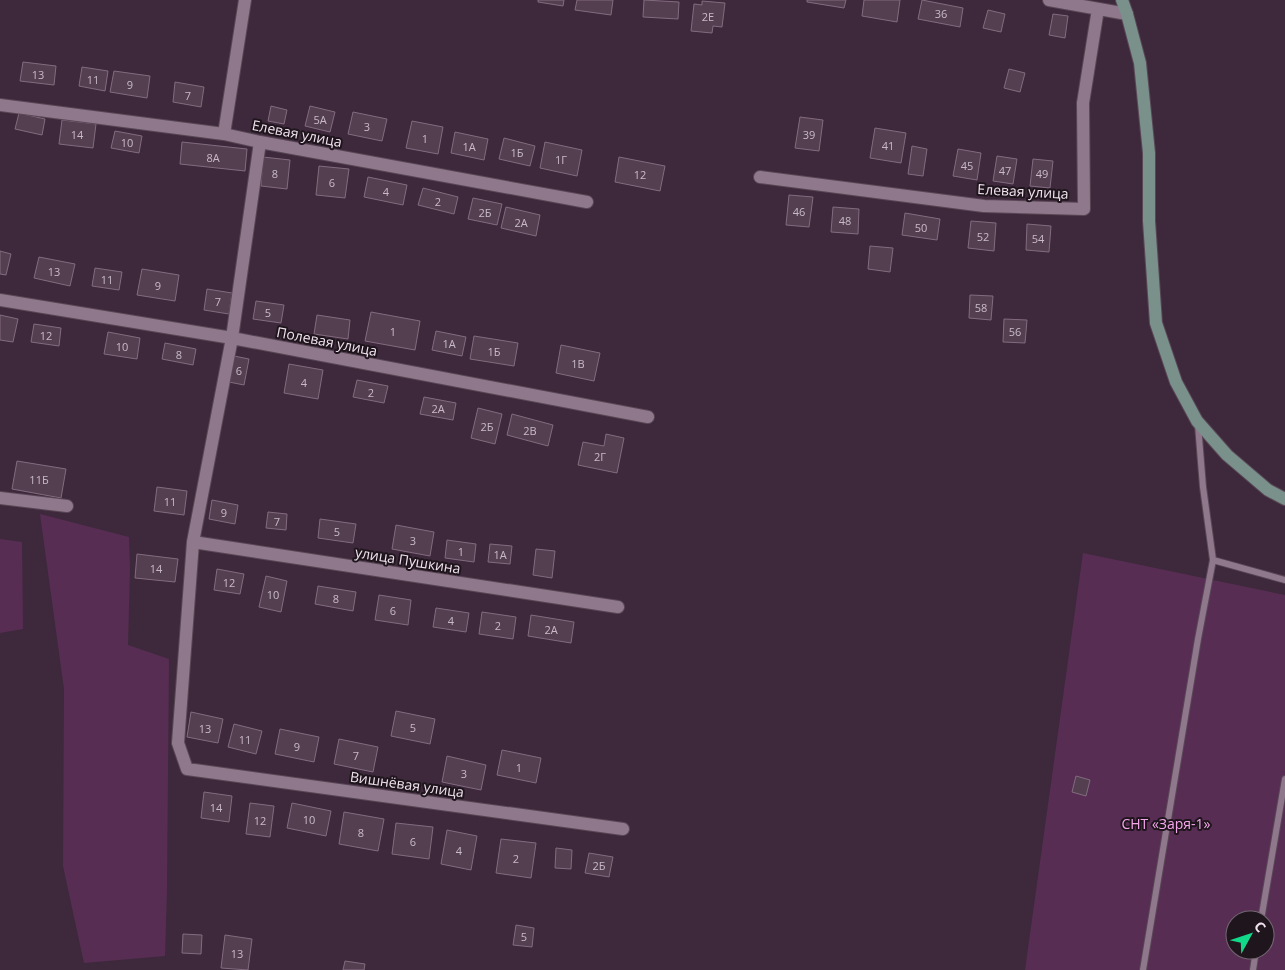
<svg xmlns="http://www.w3.org/2000/svg" width="1285" height="970" font-family="'Open Sans',sans-serif">
	<style>
		.green { fill: #582d54; fill-rule: evenodd }
		.building { fill: #543f51; stroke: #836b7f }
		.lines { fill: none; stroke-linecap: round; stroke-linejoin: round }
		.lane-casing { stroke: #594756; stroke-width: 8 }
		.street-casing { stroke: #594756; stroke-width: 14 }
		.secondary-casing { stroke: #594756; stroke-width: 14 }
		.lane { stroke: #90788c; stroke-width: 6 }
		.street { stroke: #90788c; stroke-width: 12 }
		.secondary { stroke: #7a908b; stroke-width: 12 }
		.labels { text-anchor: middle; dominant-baseline: central; stroke-width: 4; stroke-linejoin: round; paint-order: stroke }
		.number-label { font-size: 11px; fill: #c9b9c7 }
		.street-label { font-size: 14px; fill: #f0e2ee; stroke: #1f151d }
		.park-label { font-size: 14px; fill: #f6a7ec; stroke: #1f151d }
	</style>
	<rect width="100%" height="100%" fill="#3d293b"/>
	<path class="green" d="M40,514L129,537L130,569L128,645L169,659L167,888L165,956L84,963L63,866L64,689Z
		M0,539L22,542L23,629L0,633Z
		M1083,553L1285,595V970H1025ZM1235,920H1265V950H1235Z"/>
	<path class="building" d="M538,0H564L563,6L538,2Z
		M577,0H613L611,15L575,10Z
		M644,0L679,2L678,19L643,17Z
		M807,0H846L844,8L807,2Z
		M864,0H900L897,22L862,16Z
		M922,0L963,8L960,27L918,19Z
		M702,1L725,3L722,27L713,26L712,33L691,31L694,4L702,5Z
		M988,10L1005,14L1001,32L983,28Z
		M1053,14L1068,16L1065,38L1049,35Z
		M23,62L56,66L54,85L20,81Z
		M82,67L108,71L105,91L79,86Z
		M1009,69L1025,73L1020,92L1004,88Z
		M114,71L150,76L147,98L110,92Z
		M175,82L204,87L201,107L173,102Z
		M271,106L287,110L284,124L268,121Z
		M310,106L335,112L330,132L305,126Z
		M353,112L387,119L382,141L348,134Z
		M19,113L45,119L42,135L15,129Z
		M800,117L823,120L819,151L795,148Z
		M62,120L96,124L93,148L59,144Z
		M412,121L443,127L438,154L406,148Z
		M875,128L906,133L901,163L870,158Z
		M115,131L142,136L139,153L111,148Z
		M455,132L488,139L484,160L451,153Z
		M504,138L535,146L530,166L499,159Z
		M182,142L247,149L245,171L180,164Z
		M545,142L582,150L577,176L540,168Z
		M912,146L927,149L923,176L908,174Z
		M958,149L981,153L977,180L953,176Z
		M997,156L1017,159L1013,184L993,181Z
		M263,157L290,160L287,189L261,186Z
		M619,157L665,166L660,191L615,182Z
		M1033,159L1053,161L1050,188L1030,186Z
		M319,166L349,169L345,198L316,195Z
		M368,177L407,185L403,205L364,197Z
		M423,188L458,197L454,214L418,205Z
		M789,195L813,197L809,227L786,225Z
		M473,198L502,204L497,225L468,219Z
		M506,207L540,215L536,236L501,228Z
		M833,207L859,209L858,234L831,232Z
		M905,213L940,219L937,240L902,235Z
		M971,221L996,223L994,251L968,248Z
		M1027,224L1051,226L1049,252L1026,250Z
		M870,246L893,248L890,272L868,269Z
		M0,251L11,254L6,275L0,274Z
		M39,257L75,264L70,286L34,278Z
		M95,268L122,272L119,290L92,286Z
		M142,269L179,275L175,301L137,295Z
		M207,289L232,293L229,314L204,310Z
		M970,295L993,296L991,320L969,318Z
		M256,301L284,305L281,323L253,319Z
		M371,312L420,321L415,350L365,341Z
		M0,315L18,319L13,342L0,340Z
		M317,315L350,320L348,339L314,334Z
		M1004,319L1027,320L1025,343L1003,342Z
		M34,324L61,328L59,346L31,342Z
		M436,331L466,337L462,356L432,350Z
		M108,332L140,338L137,359L104,354Z
		M474,336L518,343L514,366L470,359Z
		M165,343L196,349L193,365L162,359Z
		M561,345L600,353L594,381L556,373Z
		M234,356L249,359L244,385L229,382Z
		M289,364L323,370L318,399L284,393Z
		M357,380L388,386L384,403L353,397Z
		M424,397L456,403L453,420L420,414Z
		M478,408L502,414L495,444L471,438Z
		M512,414L553,425L548,446L507,435Z
		M606,434L624,438L617,473L578,465L583,442L604,446Z
		M17,461L66,469L61,498L12,489Z
		M157,487L187,491L184,515L154,511Z
		M212,500L238,505L235,524L209,519Z
		M268,512L287,514L286,530L266,528Z
		M320,519L356,524L353,543L318,538Z
		M396,525L434,532L430,556L392,549Z
		M447,540L476,544L474,562L445,558Z
		M490,544L512,546L510,564L488,562Z
		M536,549L555,551L552,578L533,575Z
		M137,554L178,559L175,582L135,578Z
		M217,569L244,574L240,594L214,590Z
		M266,576L287,581L281,612L259,607Z
		M318,586L356,592L353,611L315,604Z
		M379,595L411,600L408,625L375,620Z
		M436,608L469,613L466,632L433,627Z
		M482,612L516,617L513,639L479,634Z
		M531,615L574,622L571,643L528,636Z
		M396,711L435,719L430,744L391,736Z
		M191,712L223,719L218,743L187,737Z
		M234,724L262,731L256,754L228,747Z
		M280,729L319,737L314,762L275,754Z
		M339,739L378,747L373,772L334,764Z
		M502,750L541,758L536,783L497,775Z
		M447,756L486,765L481,790L442,782Z
		M1076,776L1090,780L1086,796L1072,792Z
		M204,792L232,796L229,822L201,818Z
		M250,803L274,806L270,837L246,834Z
		M292,803L331,811L326,836L287,828Z
		M344,812L384,819L378,851L339,844Z
		M396,823L433,827L429,859L392,854Z
		M447,830L477,836L471,870L441,864Z
		M501,839L536,843L531,878L496,873Z
		M556,848L572,850L571,869L555,868Z
		M589,853L613,857L609,877L585,873Z
		M516,925L534,928L532,947L513,945Z
		M183,934L202,935L201,954L182,953Z
		M225,935L252,939L248,970L221,968Z
		M345,961L365,964L364,970H343Z"/>
	<g class="lines">
		<defs>
			<path id="lane" d="M1213,560L1285,580
				M1261,920L1285,779
				M1143,970L1198,639L1213,560L1203,487L1198,425
				M1253,970L1256,950"/>
			<path id="street" d="M1049,0L1127,14
				M0,105L224,134L260,142L587,202
				M224,134L245,0
				M260,142L232,338L193,542L178,743L187,769L623,829
				M760,177L984,206L1084,209L1083,103L1098,9
				M0,300L232,338L648,417
				M0,498L67,506
				M193,542L618,607"/>
			<path id="secondary" d="M1122,0L1127,14L1140,63L1149,153V221L1156,323L1176,382L1197,421L1227,455L1268,490L1285,499"/>
		</defs>
		<use href="#lane" class="lane-casing"/>
		<use href="#street" class="street-casing"/>
		<use href="#secondary" class="secondary-casing"/>
		<use href="#lane" class="lane"/>
		<use href="#street" class="street"/>
		<use href="#secondary" class="secondary"/>
	</g>
	<g class="labels">
		<g class="number-label">
			<text x="941" y="13">36</text>
			<text x="708" y="16">2Е</text>
			<text x="38" y="74">13</text>
			<text x="93" y="79">11</text>
			<text x="130" y="84">9</text>
			<text x="188" y="95">7</text>
			<text x="320" y="119">5А</text>
			<text x="367" y="126">3</text>
			<text x="77" y="134">14</text>
			<text x="809" y="134">39</text>
			<text x="425" y="138">1</text>
			<text x="127" y="142">10</text>
			<text x="888" y="145">41</text>
			<text x="469" y="146">1А</text>
			<text x="517" y="152">1Б</text>
			<text x="213" y="157">8А</text>
			<text x="561" y="159">1Г</text>
			<text x="967" y="165">45</text>
			<text x="1005" y="170">47</text>
			<text x="275" y="173">8</text>
			<text x="1042" y="173">49</text>
			<text x="640" y="174">12</text>
			<text x="332" y="182">6</text>
			<text x="386" y="191">4</text>
			<text x="438" y="201">2</text>
			<text x="799" y="211">46</text>
			<text x="485" y="212">2Б</text>
			<text x="845" y="220">48</text>
			<text x="521" y="222">2А</text>
			<text x="921" y="227">50</text>
			<text x="983" y="236">52</text>
			<text x="1038" y="238">54</text>
			<text x="54" y="271">13</text>
			<text x="107" y="279">11</text>
			<text x="158" y="285">9</text>
			<text x="218" y="301">7</text>
			<text x="981" y="307">58</text>
			<text x="268" y="312">5</text>
			<text x="393" y="331">1</text>
			<text x="1015" y="331">56</text>
			<text x="46" y="335">12</text>
			<text x="449" y="343">1А</text>
			<text x="122" y="346">10</text>
			<text x="494" y="351">1Б</text>
			<text x="179" y="354">8</text>
			<text x="578" y="363">1В</text>
			<text x="239" y="370">6</text>
			<text x="304" y="382">4</text>
			<text x="371" y="392">2</text>
			<text x="438" y="408">2А</text>
			<text x="487" y="426">2Б</text>
			<text x="530" y="430">2В</text>
			<text x="600" y="456">2Г</text>
			<text x="39" y="479">11Б</text>
			<text x="170" y="501">11</text>
			<text x="224" y="512">9</text>
			<text x="277" y="521">7</text>
			<text x="337" y="531">5</text>
			<text x="413" y="540">3</text>
			<text x="461" y="551">1</text>
			<text x="500" y="554">1А</text>
			<text x="156" y="568">14</text>
			<text x="229" y="582">12</text>
			<text x="273" y="594">10</text>
			<text x="336" y="598">8</text>
			<text x="393" y="610">6</text>
			<text x="451" y="620">4</text>
			<text x="498" y="625">2</text>
			<text x="551" y="629">2А</text>
			<text x="413" y="727">5</text>
			<text x="205" y="728">13</text>
			<text x="245" y="739">11</text>
			<text x="297" y="746">9</text>
			<text x="356" y="755">7</text>
			<text x="519" y="767">1</text>
			<text x="464" y="773">3</text>
			<text x="216" y="807">14</text>
			<text x="309" y="819">10</text>
			<text x="260" y="820">12</text>
			<text x="361" y="832">8</text>
			<text x="413" y="841">6</text>
			<text x="459" y="850">4</text>
			<text x="516" y="858">2</text>
			<text x="599" y="865">2Б</text>
			<text x="524" y="936">5</text>
			<text x="237" y="953">13</text>
		</g>
		<g class="street-label">
			<text transform="translate(297 133) rotate(11)">Елевая улица</text>
			<text transform="translate(1023 191) rotate(3)">Елевая улица</text>
			<text transform="translate(327 341) rotate(11)">Полевая улица</text>
			<text transform="translate(408 560) rotate(9)">улица Пушкина</text>
			<text transform="translate(407 784) rotate(8)">Вишнёвая улица</text>
		</g>
		<g class="park-label">
			<text x="1166" y="823">СНТ «Заря-1»</text>
		</g>
	</g>
	<g transform="translate(1250 935) rotate(50)"><circle r="24" fill="#1f151d" stroke="#736771"/>
	<path d="M0-4L9 19L0 12L-9 19Z" fill="#12d98a"/>
	<text y="-8" font-size="14" font-weight="bold" text-anchor="middle" fill="#f0e2ee">С</text>
	</g>
</svg>
